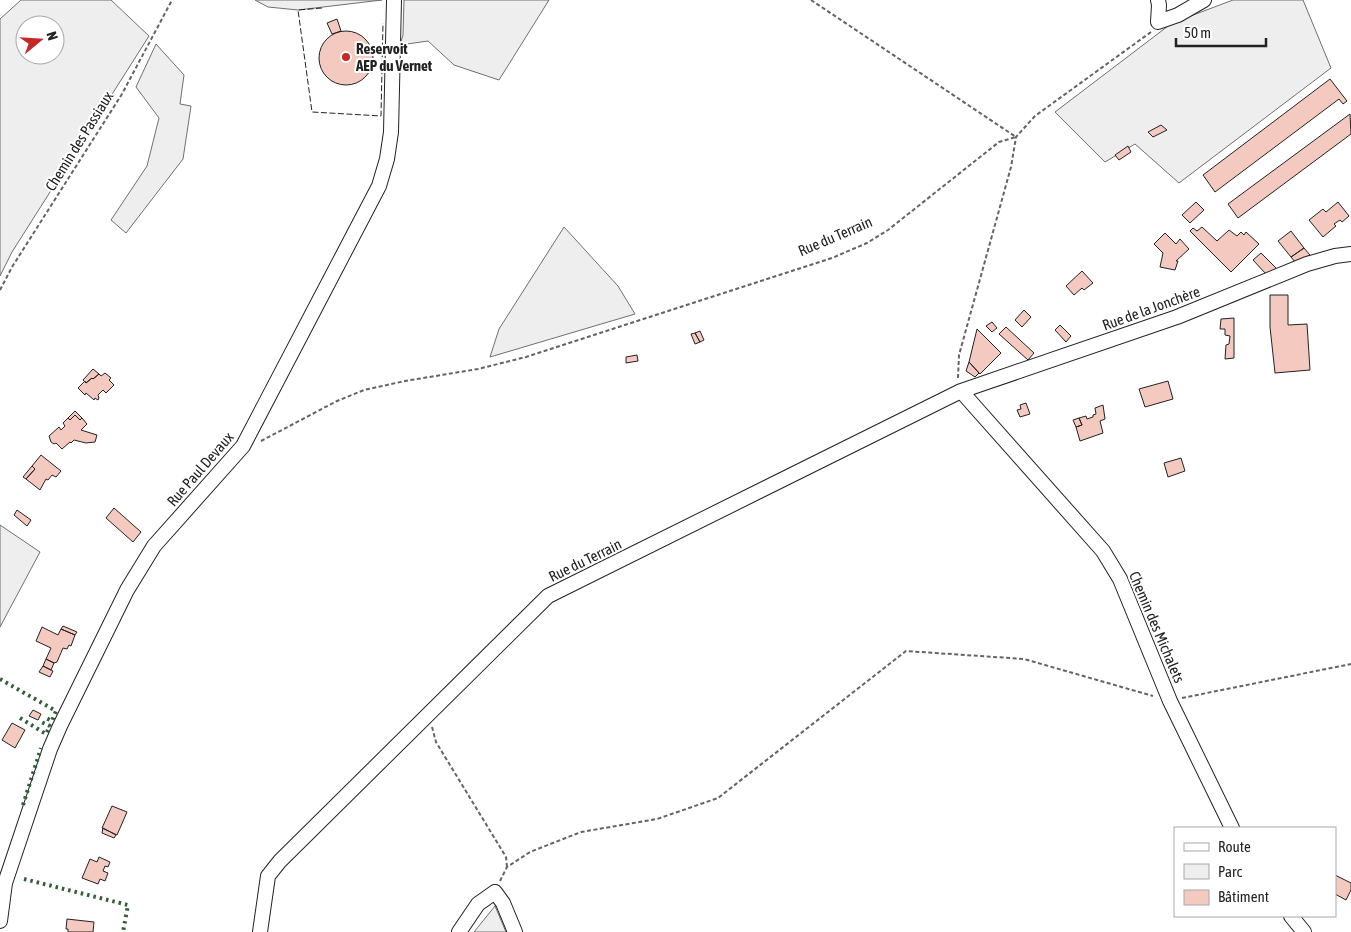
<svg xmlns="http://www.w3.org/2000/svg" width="1351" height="932" font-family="'Asap Condensed',sans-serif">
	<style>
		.green { fill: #eee; stroke: #6f6f6f; fill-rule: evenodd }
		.building { fill: #f3c9c0; stroke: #222 }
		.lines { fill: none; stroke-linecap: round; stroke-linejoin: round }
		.minor-casing { stroke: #222; stroke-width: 16 }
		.path { stroke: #646464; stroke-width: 2; stroke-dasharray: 4 2.5; stroke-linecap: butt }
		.minor { stroke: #fff; stroke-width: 14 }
		.hedge { stroke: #2f5e38; stroke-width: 4; stroke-dasharray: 2.5 4; stroke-linecap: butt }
		.fence { stroke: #222; stroke-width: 1; stroke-dasharray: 6 2.5; stroke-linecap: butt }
		.poi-dot { fill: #c62828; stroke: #fff; stroke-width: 2 }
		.labels { text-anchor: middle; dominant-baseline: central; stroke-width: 4; stroke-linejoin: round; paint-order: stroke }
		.poi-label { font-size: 15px; font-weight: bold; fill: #222; stroke: #fff; text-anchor: start }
		.street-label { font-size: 15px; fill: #222; stroke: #fff }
	</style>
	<rect width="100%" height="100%" fill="#fff"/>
	<path class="green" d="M21,0H111L149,36L12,252L0,276V19ZM25,25H55V55H25Z
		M255,0H382L298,10L268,7Z
		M404,0H549L499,80L454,65L428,41L400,45L403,35Z
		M1233,0H1303L1331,68L1179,183L1135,144L1105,162L1055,112L1172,23Z
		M156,44L184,75L180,104L191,106L183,159L126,233L111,220L147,166L159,118L136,87Z
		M564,227L618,286L635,314L490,357L499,329Z
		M0,525L40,552L0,627Z
		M495,906L506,932H474Z"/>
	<path class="building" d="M337,19L341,31L332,34L327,23Z
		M319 58a27 27 0 1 1 54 0a27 27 0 1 1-54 0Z
		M1330,79L1347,101L1343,104L1339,99L1215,192L1203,175Z
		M1350,114L1351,134L1238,218L1228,204Z
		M1161,125L1167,130L1153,137L1148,132Z
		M1128,146L1131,152L1119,160L1115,155Z
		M1196,202L1204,210L1190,223L1182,215Z
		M1338,202L1349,216L1342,222L1340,220L1334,224L1336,226L1323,237L1309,220L1323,209L1326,212Z
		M1202,227L1217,241L1229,230L1237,236L1241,232L1244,235L1246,232L1259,244L1231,272L1190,231L1193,228L1197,231Z
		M1291,231L1304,248L1291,257L1278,241Z
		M1165,233L1176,244L1180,239L1189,249L1176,261H1178L1175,270L1160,267L1163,253L1154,244Z
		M1304,248L1310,255L1295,262L1291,257Z
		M1261,253L1277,269L1266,274L1253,260Z
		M1082,271L1093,283L1084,290L1082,288L1074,295L1066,286Z
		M1270,295H1288V325L1307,324L1310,370L1275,373L1270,327Z
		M1024,310L1031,317L1022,327L1015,320Z
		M1234,318V358L1225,359L1226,345L1229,344L1230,336L1225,335V329H1220L1221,319Z
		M992,322L997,328L992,332L986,326Z
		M1060,325L1071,336L1066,342L1055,330Z
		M1006,327L1034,353L1028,360L999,334Z
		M977,329L1001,353L980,374L969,362Z
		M700,331L704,340L700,342L695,333Z
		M695,333L700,342L695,344L691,334Z
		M637,355L638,361L626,363V357Z
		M969,362L979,373L975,377L966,371Z
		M93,369L99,374L93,379L92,378L86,383L83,380Z
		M105,373L111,378L109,380L114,385L106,393L103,390L98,395L99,398L98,400L95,398L94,400L86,393L85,395L78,388L85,381L86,383L92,378L93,379L99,374L101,376Z
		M1168,381L1173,399L1145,407L1139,389Z
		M1026,403L1030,414L1020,417L1017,410L1021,409L1020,405Z
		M1103,405L1105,419L1100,421L1103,433L1080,441L1076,427L1082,425L1079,418L1086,416L1087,419L1093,417V415L1096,414L1095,408Z
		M75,411L82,418L80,420L75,415L70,420L68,418Z
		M75,415L80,420L82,418L87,424L81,430L97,435L95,442L86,443L74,440L71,443L70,442L62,449L56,443L54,444L51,442L49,436L59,427L61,430L65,426L63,423L68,418L70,420Z
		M1079,418L1082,425L1076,427L1073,420Z
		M41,455L61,471L56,477L52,475L48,480L46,479L40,490L26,479L35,469L32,466Z
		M1181,458L1185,471L1168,477L1164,463Z
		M32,466L35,469L26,479L23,477Z
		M114,508L141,532L133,542L106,518Z
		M17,510L31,520L27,526L14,515Z
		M63,626L77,632L75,635L61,629Z
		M42,627L58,635L61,629L75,635L71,646L69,645L67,649L63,648L57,662L54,663L46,659L51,648L36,641Z
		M46,659L54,663L51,670L43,666Z
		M43,666L53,671L50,677L39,672Z
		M33,710L41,714L38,720L29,716Z
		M12,723L25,730L15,748L2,740Z
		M112,806L127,812L117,835L102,828Z
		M103,828L116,835L114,838L102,833Z
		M99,857L110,862L108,867L105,866L103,871L108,873L105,881L100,879L98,884L82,878L90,859L97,862Z
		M1335,875L1351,883V890L1346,900L1335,894Z
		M67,919L94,922L93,932H68V929H66Z"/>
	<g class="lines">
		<defs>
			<path id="minor" d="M1158,0L1159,5L1158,22L1178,15L1204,0
				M961,391L1103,551L1120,579L1170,701L1232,828
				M1291,916L1304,932
				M0,921L5,883L50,749L60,726L127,590L154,546L243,446L379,186L387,159L391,132L394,0
				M260,932L268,876L280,861L548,596L961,391L1177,317L1307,264L1335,256L1351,254
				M459,932L478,904L495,892L503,903L515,932"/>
		</defs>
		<use href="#minor" class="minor-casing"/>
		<path class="path" d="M811,0L1016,137
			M0,290L12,267L122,94L172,0
			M958,378L959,355L1011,167L1016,137L1035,116L1151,32
			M261,441L337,401L364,390L405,381L478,369L526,357L832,258L867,243L888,230L999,142L1016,137
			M1182,698L1351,664
			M432,727L436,742L506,857L507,867
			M500,881L507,867L530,852L581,832L657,819L718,798L906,651L1024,659L1153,696"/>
		<use href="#minor" class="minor"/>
		<path class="hedge" d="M0,679L56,711L52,721L44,717
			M20,718L46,734L50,726L39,721
			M23,805L41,748
			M24,879L128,905L123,932"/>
		<path class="fence" d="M322,8L298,10L312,112L381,116L383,23"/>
	</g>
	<circle class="poi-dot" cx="346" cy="57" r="5"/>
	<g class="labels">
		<g class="poi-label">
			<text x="356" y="48">Reservoit<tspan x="356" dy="17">AEP du Vernet</tspan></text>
		</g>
		<g class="street-label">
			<text transform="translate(79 141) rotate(-58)">Chemin des Passiaux</text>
			<text transform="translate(835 236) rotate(-23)">Rue du Terrain</text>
			<text transform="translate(1151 308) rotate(-20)">Rue de la Jonchère</text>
			<text transform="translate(200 469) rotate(-49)">Rue Paul Devaux</text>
			<text transform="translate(585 560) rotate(-26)">Rue du Terrain</text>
			<text transform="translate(1157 627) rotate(67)">Chemin des Michalets</text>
		</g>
	</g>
	<rect x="1174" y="827" width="162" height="90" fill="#ffffff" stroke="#a7a7a7"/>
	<rect x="1184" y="843" width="25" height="8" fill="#ffffff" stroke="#a7a7a7"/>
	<text x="1218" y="852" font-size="15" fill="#222222">Route</text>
	<rect x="1184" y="864" width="25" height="15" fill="#eeeeee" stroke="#a7a7a7"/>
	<text x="1218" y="877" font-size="15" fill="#222222">Parc</text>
	<rect x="1184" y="890" width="25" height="15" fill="#f3c9c0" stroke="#a7a7a7"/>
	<text x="1218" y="902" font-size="15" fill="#222222">Bâtiment</text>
	<g transform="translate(40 40) rotate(72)"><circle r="24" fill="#ffffff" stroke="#a7a7a7"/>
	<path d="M0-4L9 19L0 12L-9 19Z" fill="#c62828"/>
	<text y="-8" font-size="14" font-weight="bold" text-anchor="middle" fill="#222222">N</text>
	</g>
	<path d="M1176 38v8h90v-8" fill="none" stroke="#222222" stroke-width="2.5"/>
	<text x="1184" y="38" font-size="15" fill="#222222" stroke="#ffffff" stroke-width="4" paint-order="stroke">50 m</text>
</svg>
